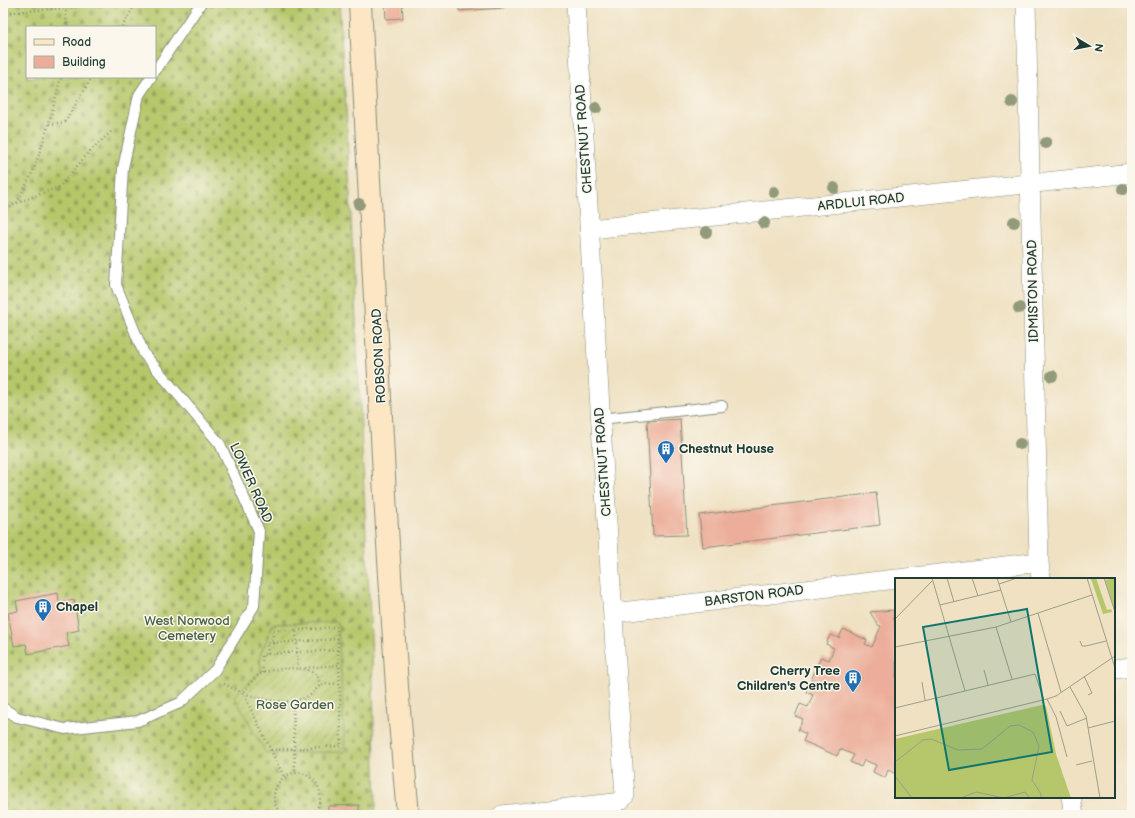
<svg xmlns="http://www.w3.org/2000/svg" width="1135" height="818" font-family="'Balsamiq Sans',sans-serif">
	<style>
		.cemetery { fill: url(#cemetery-stones); stroke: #6a8250; fill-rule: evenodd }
		.garden { fill: url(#garden-furrows); stroke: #6a8250 }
		.building { fill: #ecae9a }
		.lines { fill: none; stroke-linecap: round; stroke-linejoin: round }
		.lane-casing { stroke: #878f7b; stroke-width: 12 }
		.street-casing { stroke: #878f7b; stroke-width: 20 }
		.secondary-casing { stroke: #878f7b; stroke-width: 24 }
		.path { stroke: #878f7b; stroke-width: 2.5; stroke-dasharray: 1 3; stroke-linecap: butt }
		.lane { stroke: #fff; stroke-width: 10 }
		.street { stroke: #fff; stroke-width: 19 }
		.secondary { stroke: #fce6c4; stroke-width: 22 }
		.tree { fill: #929a7c }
		.labels { text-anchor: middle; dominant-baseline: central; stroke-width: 3; stroke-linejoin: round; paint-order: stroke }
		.street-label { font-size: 13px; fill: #1f3d34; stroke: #fbf7ec }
		.poi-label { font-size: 13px; font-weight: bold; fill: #1f3d34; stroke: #fbf7ec; text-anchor: start }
		.park-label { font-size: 13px; fill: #456042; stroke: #fbf7ec }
		.inset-road { fill: none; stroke: #9c9f89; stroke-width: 1 }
		.view { fill: #0f766e; fill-opacity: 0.15; stroke: #0f766e; stroke-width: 2 }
		.inset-edge { fill: none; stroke: #1f3d34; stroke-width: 2 }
	</style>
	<defs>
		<pattern id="cemetery-stones" width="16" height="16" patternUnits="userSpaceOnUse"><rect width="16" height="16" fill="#b6c76b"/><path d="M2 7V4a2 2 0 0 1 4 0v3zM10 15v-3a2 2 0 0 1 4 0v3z" fill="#93a359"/></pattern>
		<pattern id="garden-furrows" width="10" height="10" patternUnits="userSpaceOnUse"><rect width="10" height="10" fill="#b6c76b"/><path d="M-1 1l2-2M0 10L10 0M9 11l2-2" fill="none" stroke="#93a359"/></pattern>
	</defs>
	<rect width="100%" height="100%" fill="#fbf7ec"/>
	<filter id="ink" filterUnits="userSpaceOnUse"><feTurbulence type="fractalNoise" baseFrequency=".025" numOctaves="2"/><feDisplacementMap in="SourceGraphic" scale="8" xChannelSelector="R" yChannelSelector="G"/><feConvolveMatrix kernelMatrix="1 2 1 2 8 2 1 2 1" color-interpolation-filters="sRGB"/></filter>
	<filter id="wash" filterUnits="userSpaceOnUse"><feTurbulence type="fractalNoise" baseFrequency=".012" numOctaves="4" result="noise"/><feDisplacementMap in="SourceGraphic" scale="16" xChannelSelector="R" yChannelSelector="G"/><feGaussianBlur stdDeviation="0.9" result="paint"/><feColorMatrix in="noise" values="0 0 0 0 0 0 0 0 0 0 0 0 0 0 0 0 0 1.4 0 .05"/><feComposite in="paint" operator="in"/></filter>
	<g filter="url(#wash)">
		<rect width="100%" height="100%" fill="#efe1c2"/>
		<path class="cemetery" d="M3,3H339L346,109L373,681L376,806L373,815H3ZM27,27H155V77H27Z"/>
		<path class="garden" d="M338,622L345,752L266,753L234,696L261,672L260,655L273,624Z"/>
		<g id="blocks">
			<path class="building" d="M387,3H402L403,18L386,19L385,4Z
				M459,3H503L504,8L459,11Z
				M680,419L687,535L653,536L647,421Z
				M876,493L880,525L703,547L699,515Z
				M58,593L59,602L74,600L79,630L66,633L69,646L28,654L26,644L14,646L8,613L18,611L16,601Z
				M893,610L896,633V774L888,770L885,778L873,772L876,765L864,760L861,767L850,762L854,755L840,749L837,756L803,741L806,734L798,730L803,719L795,716L800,704L808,707L813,695L806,692L821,657L829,660L834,648L826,644L830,635L839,638L843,629L867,640L865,644L872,647L881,626L878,625L870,612Z
				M359,805V815H328V806Z"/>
		</g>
	</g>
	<g filter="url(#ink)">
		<use href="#blocks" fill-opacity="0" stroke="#878f7b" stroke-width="1"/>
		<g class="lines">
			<defs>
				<path id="lane" d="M155,71L201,3
					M600,419L722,406
					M3,708L17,717L65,729L138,721L180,703L215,670L254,606L259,531L220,444L144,354L116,285L123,168L139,95L151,77"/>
				<path id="street" d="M1026,3L1039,562L1041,579
					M590,229L1132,173
					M898,579L1039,562
					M613,613L896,579
					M1114,669L1132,667
					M1071,797L1074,815
					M502,815L615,803L621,800L625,795C606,531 592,267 576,3"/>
				<path id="secondary" d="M360,3L385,496L397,687L408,815"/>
			</defs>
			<use href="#lane" class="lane-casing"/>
			<use href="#street" class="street-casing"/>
			<use href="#secondary" class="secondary-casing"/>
			<path class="path" d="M65,3L67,27
				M3,13L78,7L82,3
				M122,27L136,3
				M49,124L65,122L92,77
				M17,203L34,169L47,130L61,77
				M3,211L17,203L59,187L91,150L113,130
				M296,630L337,627L339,665L305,668
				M273,643L338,639
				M268,654L338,650
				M263,673L262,655L268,654L267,643H273L272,630H296L298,668
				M224,684L243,693L284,777
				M321,685C319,681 318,677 315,674C305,665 272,668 260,674C253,678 248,687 243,693C264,700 289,707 310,695C314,693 317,687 321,685C326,683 335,684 340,684
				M293,701L295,773
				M271,750L341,746L339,665
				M283,815C259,795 288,759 311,778C316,782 319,787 320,793C321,802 318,810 311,815"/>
			<use href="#lane" class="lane"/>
			<use href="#street" class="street"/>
			<use href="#secondary" class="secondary"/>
		</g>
		<g class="tree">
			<circle cx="1012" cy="102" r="6"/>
			<circle cx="596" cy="108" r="6"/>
			<circle cx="1046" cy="143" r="6"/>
			<circle cx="834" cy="188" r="6"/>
			<circle cx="1123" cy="189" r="6"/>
			<circle cx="774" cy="192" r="6"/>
			<circle cx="359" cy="204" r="6"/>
			<circle cx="1014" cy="222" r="6"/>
			<circle cx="764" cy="223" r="6"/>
			<circle cx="706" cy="232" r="6"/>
			<circle cx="1019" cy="308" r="6"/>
			<circle cx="1052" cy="376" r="6"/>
			<circle cx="1020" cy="444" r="6"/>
		</g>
	</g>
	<defs>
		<symbol id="building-pin" viewBox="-11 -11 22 30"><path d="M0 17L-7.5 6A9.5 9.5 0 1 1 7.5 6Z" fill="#1f6fb2" stroke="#fbf7ec"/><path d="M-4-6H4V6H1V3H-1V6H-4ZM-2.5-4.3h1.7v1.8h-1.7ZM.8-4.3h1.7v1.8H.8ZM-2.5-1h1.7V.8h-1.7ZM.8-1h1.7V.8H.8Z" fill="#fff"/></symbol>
	</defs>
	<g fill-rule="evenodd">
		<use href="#building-pin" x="656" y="439" width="20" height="27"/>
		<use href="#building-pin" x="33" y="597" width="20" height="27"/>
		<use href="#building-pin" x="843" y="668" width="20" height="27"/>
	</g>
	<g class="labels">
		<g class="street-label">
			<text transform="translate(584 139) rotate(-94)">CHESTNUT ROAD</text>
			<text transform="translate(861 202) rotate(-6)">ARDLUI ROAD</text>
			<text transform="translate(1033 291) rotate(-91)">IDMISTON ROAD</text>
			<text transform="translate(379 356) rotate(-93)">ROBSON ROAD</text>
			<text transform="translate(603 462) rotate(-94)">CHESTNUT ROAD</text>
			<text transform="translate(251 483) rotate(66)">LOWER ROAD</text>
			<text transform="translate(754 596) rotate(-7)">BARSTON ROAD</text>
		</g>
		<g class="poi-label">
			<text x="679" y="449">Chestnut House</text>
			<text x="56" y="607">Chapel</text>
			<text x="840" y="671" text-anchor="end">Cherry Tree<tspan x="840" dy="15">Children's Centre</tspan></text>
		</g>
		<g class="park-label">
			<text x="187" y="621">West Norwood<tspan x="187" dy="15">Cemetery</tspan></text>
			<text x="295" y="705">Rose Garden</text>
		</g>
	</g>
	<g transform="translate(895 578)">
		<rect width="220" height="220" fill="#efe1c2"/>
		<path d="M201,0L212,32L216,31L217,34L208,36L196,1ZM220,0V34L210,2Z" fill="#b6c76b"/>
		<path d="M147,127L151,128L161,176L176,220H0V161Z" fill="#b6c76b"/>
		<path d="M141,132L143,142L136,147L126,144L125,136Z" fill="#b6c76b"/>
		<path class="inset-road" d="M37,0L70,113M52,0L59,24M77,0L83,18M102,0L116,44M192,0L220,90M209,0L220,34M104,6L122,0M45,27L106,12M143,35L166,114M0,41L38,2M101,49L117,101M185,63L187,68H191L211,63M0,69L101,49L197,17M89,92L93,107M189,98L197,115L193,117M27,104L30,122M175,109L191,138L205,220M152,121L161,139L172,179M0,130L140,96L149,122M165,133L172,148L192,140M193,150L220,143M0,158L152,121L161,118L220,78M0,184L28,162L36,161L63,172L87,171L115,148L124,147L138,154L144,168L137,202L146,216V220M181,187L197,183M0,198L17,220M66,220L81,214L109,220M109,220L130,214L135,220"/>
		<path class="view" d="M132,31L157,174L54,192L28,49Z"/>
		<rect width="220" height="220" class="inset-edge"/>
	</g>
	<rect width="1135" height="818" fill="none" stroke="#fbf7ec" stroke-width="16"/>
	<rect x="26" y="26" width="130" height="52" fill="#fbf7ec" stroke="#a3ada2"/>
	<rect x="34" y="39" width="20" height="6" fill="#fce6c4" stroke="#a3ada2"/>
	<text x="62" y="46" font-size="12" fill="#1f3d34">Road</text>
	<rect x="34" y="56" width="20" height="12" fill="#ecae9a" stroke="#a3ada2"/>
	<text x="62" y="66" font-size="12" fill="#1f3d34">Building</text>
	<g transform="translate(1089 46) rotate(100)" stroke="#fbf7ec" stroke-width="3" paint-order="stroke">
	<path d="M0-3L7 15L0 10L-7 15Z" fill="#1f3d34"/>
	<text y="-6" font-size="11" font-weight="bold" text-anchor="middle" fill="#1f3d34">N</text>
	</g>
</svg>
